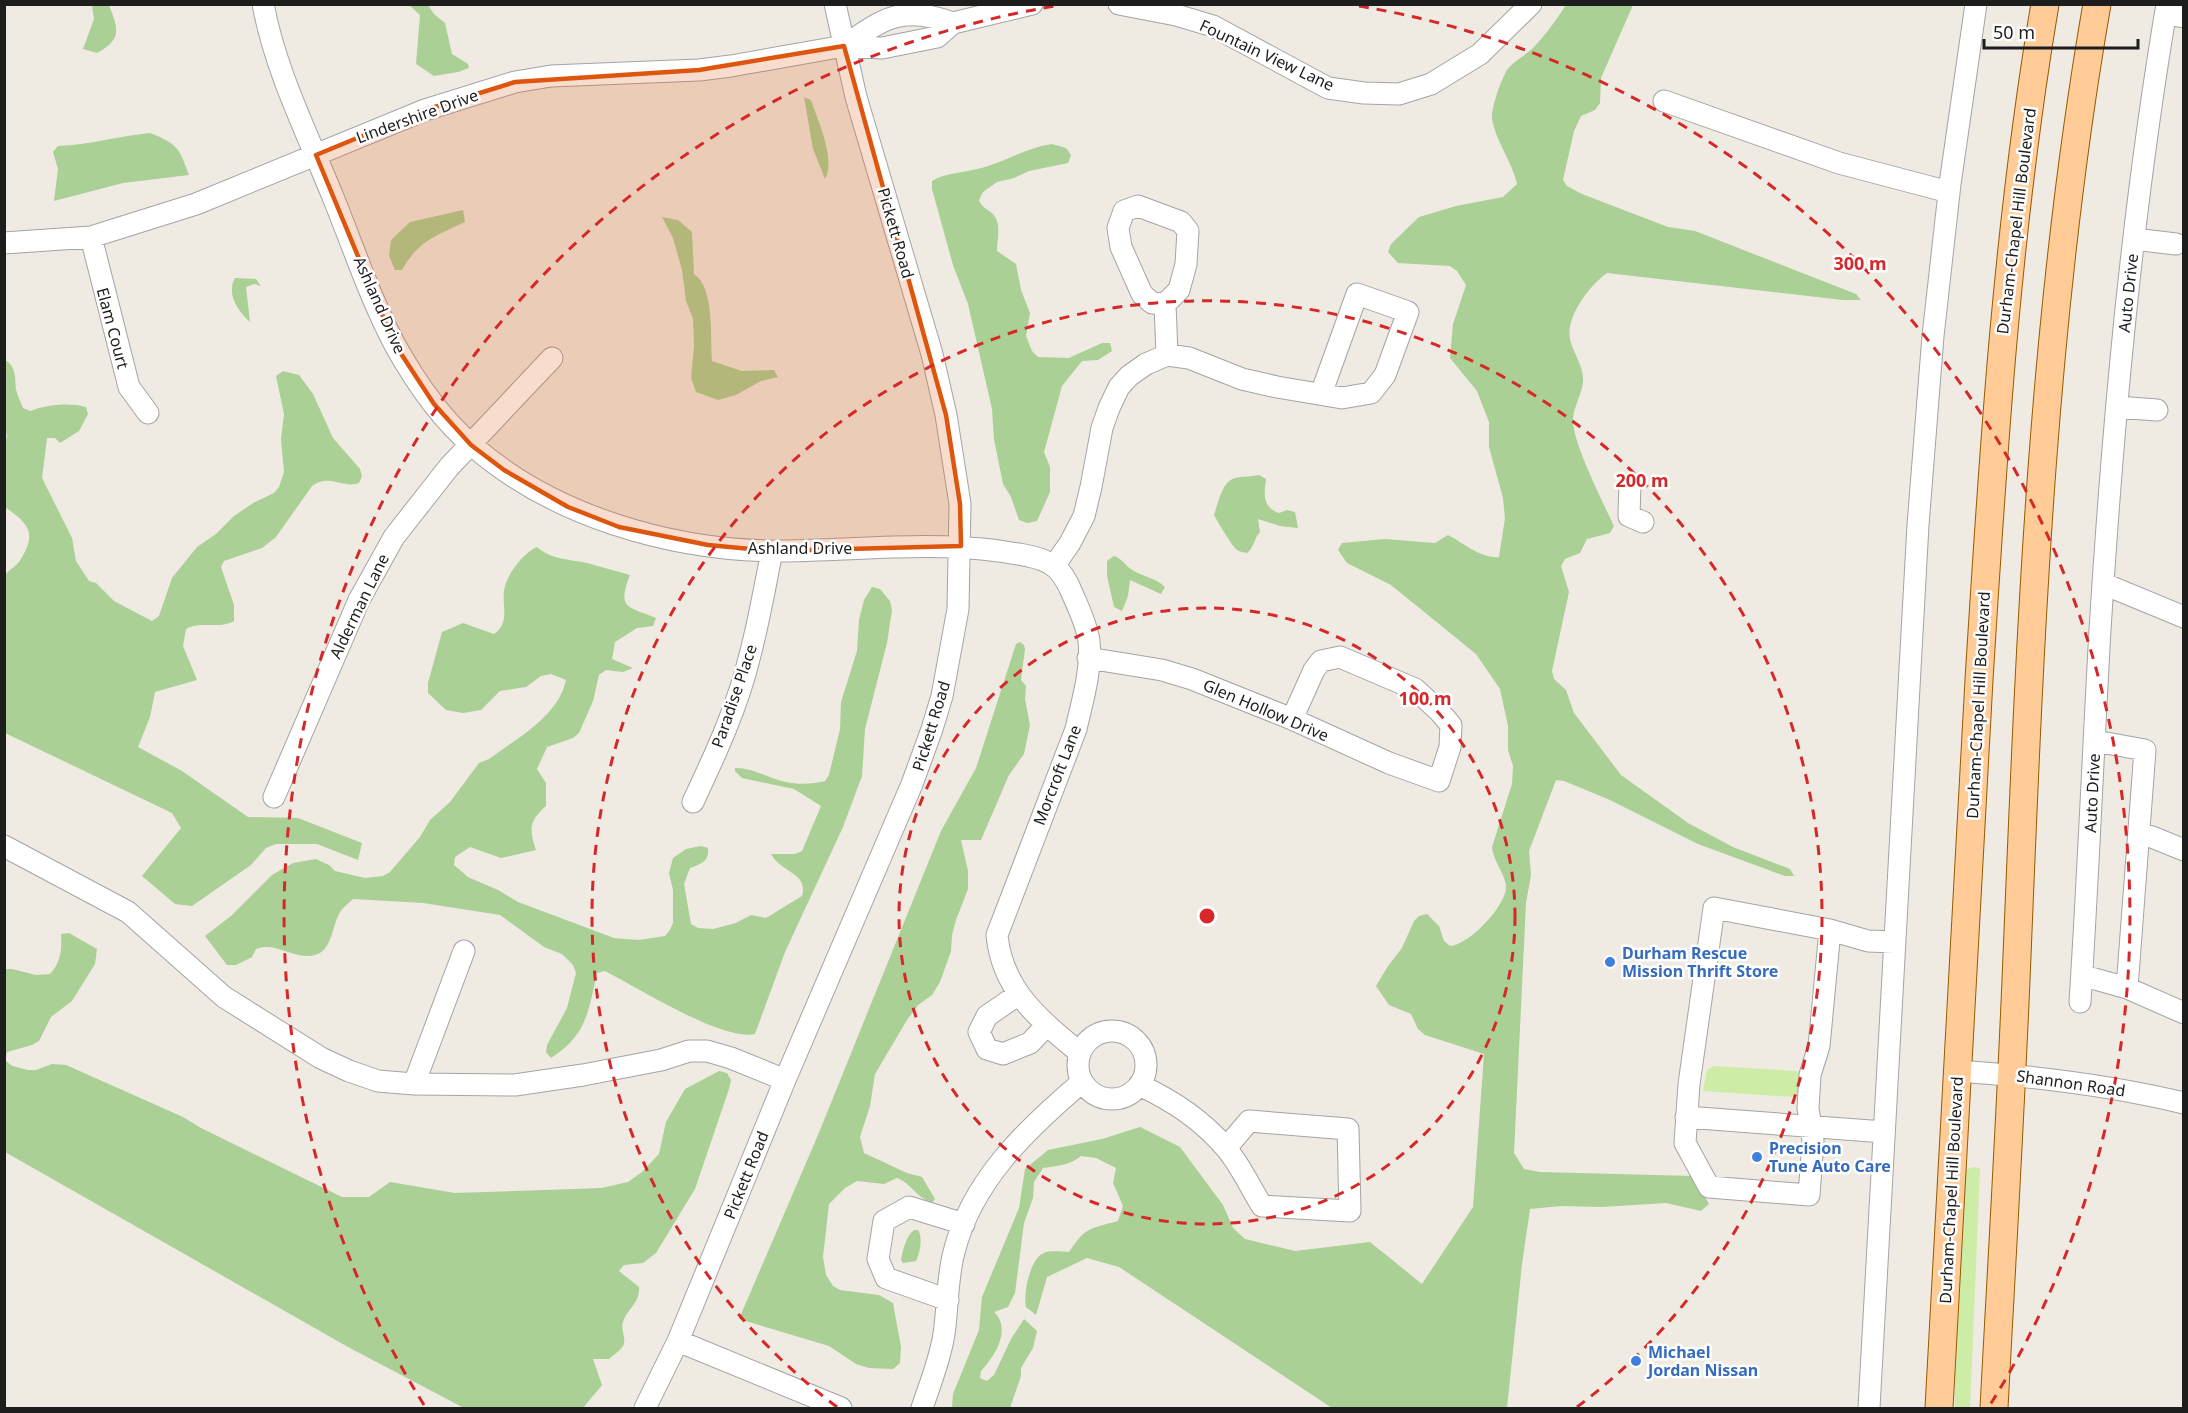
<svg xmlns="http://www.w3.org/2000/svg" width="2188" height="1413" font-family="'Noto Sans',sans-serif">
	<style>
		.grass { fill: #cdeca5 }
		.forest { fill: #aad095 }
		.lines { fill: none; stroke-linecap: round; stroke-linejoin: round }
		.minor-casing { stroke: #a4a4a4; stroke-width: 23 }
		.major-casing { stroke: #965a00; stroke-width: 29 }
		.minor { stroke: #fff; stroke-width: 21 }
		.major { stroke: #ffcb97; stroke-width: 27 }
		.marked { fill: #de560d; fill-opacity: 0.2; stroke: #de560d; stroke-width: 4.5; stroke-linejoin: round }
		.ring { fill: none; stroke: #d62828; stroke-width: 3; stroke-dasharray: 10 8 }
		.shop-dot { fill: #3f7fe0; stroke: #fff; stroke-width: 2 }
		.labels { text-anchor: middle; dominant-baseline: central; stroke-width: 5; stroke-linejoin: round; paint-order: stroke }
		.street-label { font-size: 16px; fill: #1d1d1d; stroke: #fff }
		.shop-label { font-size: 16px; font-weight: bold; fill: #366cbe; stroke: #fff; text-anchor: start }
		.centre { fill: #d62828; stroke: #fff; stroke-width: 3 }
		.ring-label { font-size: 18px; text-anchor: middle; font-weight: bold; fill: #d62828; stroke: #fff; stroke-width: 5; stroke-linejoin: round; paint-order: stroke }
	</style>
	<rect width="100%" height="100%" fill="#efeae2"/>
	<path class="grass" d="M1714,1066L1796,1071L1801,1076L1799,1091L1793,1097L1703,1091L1707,1070Z
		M1973,1167L1980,1168L1970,1408H1955L1954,1334L1963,1171Z"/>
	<path class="forest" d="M92,5H109C117,27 124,39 97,53L83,49L94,19Z
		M409,5H428L434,14L445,23L452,54L468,64L469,68L458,72L434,76L416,64L420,15Z
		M1566,5H1633L1601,78L1600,103L1595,110L1581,116L1574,131L1563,180L1567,186L1582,194L1668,227L1695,231L1856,294L1861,300H1843L1607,273C1589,286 1563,319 1571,343C1574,353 1583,367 1583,378C1584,391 1574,405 1573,418C1571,440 1603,502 1614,526L1610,533L1587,539L1580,553L1565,559L1561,566L1569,592L1552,671L1554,679L1566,690L1574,713L1621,775L1688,823L1733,847L1790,869L1794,876H1785L1698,844L1610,800L1564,781L1556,780L1529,851L1531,875L1526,903L1514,1153L1524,1169L1540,1172L1693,1176L1709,1204L1701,1211L1666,1203L1602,1207L1561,1206L1530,1209L1522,1264L1507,1408H1332L1119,1267L1087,1258L1047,1277L1036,1315L1026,1307C1023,1294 1030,1258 1044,1253C1051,1250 1061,1252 1069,1252C1086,1227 1089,1229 1118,1221L1123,1206L1113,1183L1116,1168L1096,1158L1081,1156C1070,1165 1057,1166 1043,1168L1034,1182L1033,1198L1024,1223L1015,1293L1008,1307L994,1312C1012,1329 995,1356 981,1371L980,1378L987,1381L994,1375L1011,1339L1024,1319L1037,1331L1033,1348L1021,1368V1376L1010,1408H952L953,1394L979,1330L982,1297L1019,1208L1025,1169L1048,1150L1102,1139L1140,1127L1180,1147L1223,1205L1233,1228L1245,1239L1295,1251L1370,1242L1422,1284L1473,1207L1484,1054L1425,1035L1418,1029L1411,1014L1389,1005L1376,986L1388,966L1402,948L1414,921L1419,916L1427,914L1439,926L1444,941L1450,946C1469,945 1506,906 1506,887C1506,875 1493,861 1492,847L1512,784L1513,766L1508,750V726L1500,689L1476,654L1391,585L1347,563L1338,550L1342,543L1385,539L1435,543L1448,535C1463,543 1482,559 1499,557L1505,518L1503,498L1489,447V422L1477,391L1450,358L1453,324L1466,285L1457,271L1450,266L1398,263L1388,252L1391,244L1419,217L1456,206L1503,197L1517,184C1512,161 1496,142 1492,119C1491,108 1501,80 1507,70C1513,62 1524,56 1532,49C1545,36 1556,20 1566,5Z
		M804,97L811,100C818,121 836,159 825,179L813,149Z
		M150,133C178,144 179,148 189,175L123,183L54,201L58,169L53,152L58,146C90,145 117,136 150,133Z
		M1052,144L1066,148L1071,155L1068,163L1029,171L1014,178L997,182L983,192L979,200C982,209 990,209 995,217C1001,225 997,241 997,251L1016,264L1021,290L1030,313L1026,336L1032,351L1038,357L1069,358L1102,343H1110L1112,351L1098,360L1082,361L1062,386L1044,452L1050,467V492L1037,521L1027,523L1019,520L1011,497L1003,484L994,439L992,409L968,304L953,265L932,189V181C945,173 962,173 977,169C1003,163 1025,148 1052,144Z
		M463,210L465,222C436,236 419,240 402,270H395L389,256L391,240L410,222Z
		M662,217L678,220L692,232L694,274C715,288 710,338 712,361L742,371L774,370L778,377L761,381L736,395L718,400L696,392L691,378L694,346L693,319L686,301L682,270L673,238Z
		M235,278L256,279L261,286L254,284L246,287L250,322C238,311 226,294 235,278Z
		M5,360C16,366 15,378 16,389C17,395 21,402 23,408L30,411C46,405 69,402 86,407L88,414L79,431L60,443L55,438H47L42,478L72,538L76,561L89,581L96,583L114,601L152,621L159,616L172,578L197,547L216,534L234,516L253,503L274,493L279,487L284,472L281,439L284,414L276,376L283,371L299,375L313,394L333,438L360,469L362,476L359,483C342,489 330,473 312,486L276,537L262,548L224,561L221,567L234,605V621C219,630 200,620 186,629L183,646L197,680L155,692L150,717L138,747L182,771L248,817L298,818L362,843L358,860L317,844H276L266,848L251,865L192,906L175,904L142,876L181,828L172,813L5,733V575C9,570 15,567 19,562C38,533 29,524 5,507L4,443L7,437L4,419Z
		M1259,475L1266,479C1264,494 1262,507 1279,513L1287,510L1295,512L1298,528L1280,526L1258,519L1260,532C1254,538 1254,548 1247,553C1244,552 1240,552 1237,550C1231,545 1218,522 1214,515C1218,504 1222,481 1235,478C1243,476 1251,477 1259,475Z
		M537,547C552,560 569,559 587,563C601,567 616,571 630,575C617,609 627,606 656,618L653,626L637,628L615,642L612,659L633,668L623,672L606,670L599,675L593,701L579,733L573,738L547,747L537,769L546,783V806C529,821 529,829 536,850L501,858L470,847L455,857L454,865L468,877L498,890L518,902L614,938L638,940L665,936L670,930L673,923V890L669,873L673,858L686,849L701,846L708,848C709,862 701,864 690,868L684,884L691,924L698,928L713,929L736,923L751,915L766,918L802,896C809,873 780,872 771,854H795L802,851L821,806L794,789L742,778L735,771V768C754,768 768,778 786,782C799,785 813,784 825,781L829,775L840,729L841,702L857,651L859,620L864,600L872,587L880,589L890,601L892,610L887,643L865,729L862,776L843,827L785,952L755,1034C721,1041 639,988 605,971L597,973C588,1012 587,1035 551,1058L546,1052L547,1045L567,1008L576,973L573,965L562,954L544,947L500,915L423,903L353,899C349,903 343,907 340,912C330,930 333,957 306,956C288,955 273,942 256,949L252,957L236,965H227L205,936L231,916L272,875L293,863L316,859L329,865L335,871L365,878L383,876L390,872L420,837L430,820L450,802L479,763L489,759C517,738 558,717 566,680L551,674L541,676L526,687L500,691L481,710L463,713L446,710L428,693V683L442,632L463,623L494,634C510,624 502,606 504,591C506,575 523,553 537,547Z
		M1114,556C1123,559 1126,567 1134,571C1144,577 1156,578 1165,587L1161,594L1130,580L1128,596L1122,611L1114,607L1107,576V561Z
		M1020,642L1024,645L1025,649L1021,680L1026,686L1025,699L1030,725L1024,754L1009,775L981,840H961L968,871V889L956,920L952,935L951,951L940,982L932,995L918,1005L907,1020L875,1074L870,1106L860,1137L864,1153L907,1173L922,1177L935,1199L932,1203C916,1197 912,1184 897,1178L884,1184L857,1181L845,1188L829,1204L823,1257L826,1275L833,1286L840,1290L879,1295L893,1303L901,1347L900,1363L893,1369L869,1368L856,1364L829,1346L739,1319L818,1135L941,831L976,768L1016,644Z
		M69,933L97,949L95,964L72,1001L51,1017L39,1041L32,1045L7,1052L5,1060L12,1066L28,1070H36L52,1064L66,1065L183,1117L201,1128L342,1197H369L390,1182L455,1193L602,1188L628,1182L642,1172L659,1154L666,1122L685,1089L719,1071L727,1073L731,1080L729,1089L695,1189L656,1253L643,1263L624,1265L619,1271L639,1287C640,1303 628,1308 623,1322C620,1330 627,1338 623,1346C620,1351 613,1355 609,1359H593L602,1385L583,1408H464L348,1347L5,1152V969H12L36,975L50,974C61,962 62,950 61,934Z
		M914,1230H918C923,1237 920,1253 916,1261L903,1263L901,1260C903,1250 906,1236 914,1230Z"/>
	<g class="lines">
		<defs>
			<path id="minor" d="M263,4C275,70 308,135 333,197C353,246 370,298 395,345C415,381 441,419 473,446C553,516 670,550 776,551C850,551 925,541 999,551C1016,554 1034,555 1049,563C1061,569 1067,581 1072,593C1078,607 1087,625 1089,641C1092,670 1082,702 1076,729L997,935C1002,990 1040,1020 1080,1053
				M1119,4L1176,15L1213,26L1328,88L1364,93L1399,94L1431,84L1480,54L1531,4
				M2166,14L2184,17
				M844,46C885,17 903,5 953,23
				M1664,101L1839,163L1949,192
				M91,237L129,387L148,413
				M2134,239L2176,244
				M4,243L91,237L196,204L425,110L515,82L551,76L699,70L731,66L844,46L882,48L937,37L953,23L1032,4
				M1165,304L1152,303L1142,294L1121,247L1118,228L1124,211L1138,206L1181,222L1188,231L1186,264L1179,290L1165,304L1167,355
				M2117,407L2157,410
				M1630,484L1629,516L1643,522
				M1054,566L1070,543L1084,516L1091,487L1102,428L1109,408L1119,387L1129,376L1146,364L1167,355L1189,358L1242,379L1277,387L1342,398L1371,393L1385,375L1408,312L1357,294L1321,394
				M2104,584L2184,617
				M1088,658L1162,670L1192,679L1292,719L1389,763L1439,781L1450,747L1451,725L1439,711L1415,689L1340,657L1321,661L1314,670L1292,719
				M274,797L359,600L394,537L449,467L552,358
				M693,802C715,755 738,706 750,655C759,621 765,586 772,551
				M2139,834L2152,837L2184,850
				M4,846L128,912L224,997L321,1058L349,1071L378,1081L414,1084L515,1085L583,1075L661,1060L689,1051H707L731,1058L785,1080
				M1830,930L1819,1046L1810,1075L1808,1108L1813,1141L1809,1195L1709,1187L1685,1143L1689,1084L1714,908L1830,930L1868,941L1895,942
				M2082,977L2095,979L2127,988L2145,750L2095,741
				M2127,988L2184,1013
				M1019,994L987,1016L979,1032L987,1049L1003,1054L1030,1043L1046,1026
				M2080,1002C2088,878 2093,754 2100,630C2113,421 2132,211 2167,4
				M1078 1065a34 34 0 1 1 68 0a34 34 0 1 1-68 0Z
				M1957,1071C2034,1076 2109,1085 2184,1103
				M414,1084L464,951
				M1139,1085C1172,1100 1201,1119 1225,1147C1240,1164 1250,1187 1262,1206L1350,1211L1348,1129L1249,1121L1226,1148
				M1686,1117L1884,1132
				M948,1300L886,1278L878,1259L884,1221L909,1207L964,1224
				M678,1341L841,1408
				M645,1408L678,1341L785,1080L912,784L932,729L942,696L958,609L960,504L946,415L932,354L856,97L835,4
				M922,1408C930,1384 940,1360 944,1334C948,1307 947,1278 954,1252C972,1180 1028,1128 1082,1082
				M1869,1408L1918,525L1933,336L1950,184L1976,4"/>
			<path id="major" d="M1939,1408C1953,1166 1965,923 1979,680C1993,454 2007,228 2045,4
				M1994,1408C2002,1258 2011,1107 2017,956C2030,638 2042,319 2097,4"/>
		</defs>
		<use href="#minor" class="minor-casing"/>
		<use href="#major" class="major-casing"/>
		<use href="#minor" class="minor"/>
		<use href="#major" class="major"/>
	</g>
	<path class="marked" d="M844,46L946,415L960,504L961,546L772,551L708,545L619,527L568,507L504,470L471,445L434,404L394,343L316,155L425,110L515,82L699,70Z"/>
	<g class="ring">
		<circle cx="1207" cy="916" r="308"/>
		<path d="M837 1407A615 615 0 1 1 1577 1407"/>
		<path d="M424 1405A923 923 0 0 1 1055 6M1359 6A923 923 0 0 1 1990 1405"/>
	</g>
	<g class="shop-dot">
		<circle cx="1610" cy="962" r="6"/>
		<circle cx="1757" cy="1157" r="6"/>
		<circle cx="1636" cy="1361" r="6"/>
	</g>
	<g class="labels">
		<g class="street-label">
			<text transform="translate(1267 55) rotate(25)">Fountain View Lane</text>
			<text transform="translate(417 116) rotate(-20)">Lindershire Drive</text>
			<text transform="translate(2016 221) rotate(-83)">Durham-Chapel Hill Boulevard</text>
			<text transform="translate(896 233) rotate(74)">Pickett Road</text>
			<text transform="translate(2128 293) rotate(-84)">Auto Drive</text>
			<text transform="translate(380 305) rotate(66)">Ashland Drive</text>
			<text transform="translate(113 328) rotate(75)">Elam Court</text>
			<text x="800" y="548">Ashland Drive</text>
			<text transform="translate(359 606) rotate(-64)">Alderman Lane</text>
			<text transform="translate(734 696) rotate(-71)">Paradise Place</text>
			<text transform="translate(1978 705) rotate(-87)">Durham-Chapel Hill Boulevard</text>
			<text transform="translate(1266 710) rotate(23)">Glen Hollow Drive</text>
			<text transform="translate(931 726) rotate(-73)">Pickett Road</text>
			<text transform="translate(1057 775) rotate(-69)">Morcroft Lane</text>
			<text transform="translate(2092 793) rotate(-87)">Auto Drive</text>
			<text transform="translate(2071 1083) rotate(8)">Shannon Road</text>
			<text transform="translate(746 1175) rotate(-68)">Pickett Road</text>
			<text transform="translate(1951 1190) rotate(-87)">Durham-Chapel Hill Boulevard</text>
		</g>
		<g class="shop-label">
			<text x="1622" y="953">Durham Rescue<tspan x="1622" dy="18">Mission Thrift Store</tspan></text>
			<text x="1769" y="1148">Precision<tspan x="1769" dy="18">Tune Auto Care</tspan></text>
			<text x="1648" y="1352">Michael<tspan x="1648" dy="18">Jordan Nissan</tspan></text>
		</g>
	</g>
	<circle cx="1207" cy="916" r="9" class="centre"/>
	<g class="ring-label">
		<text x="1860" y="270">300 m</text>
		<text x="1642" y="487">200 m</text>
		<text x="1425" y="705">100 m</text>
	</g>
	<rect width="2188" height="1413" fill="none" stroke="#1d1d1d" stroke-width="12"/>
	<path d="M1984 39v9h154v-9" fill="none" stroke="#1d1d1d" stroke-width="3"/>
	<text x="1993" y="39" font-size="18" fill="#1d1d1d" stroke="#ffffff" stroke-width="4.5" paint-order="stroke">50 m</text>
</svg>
